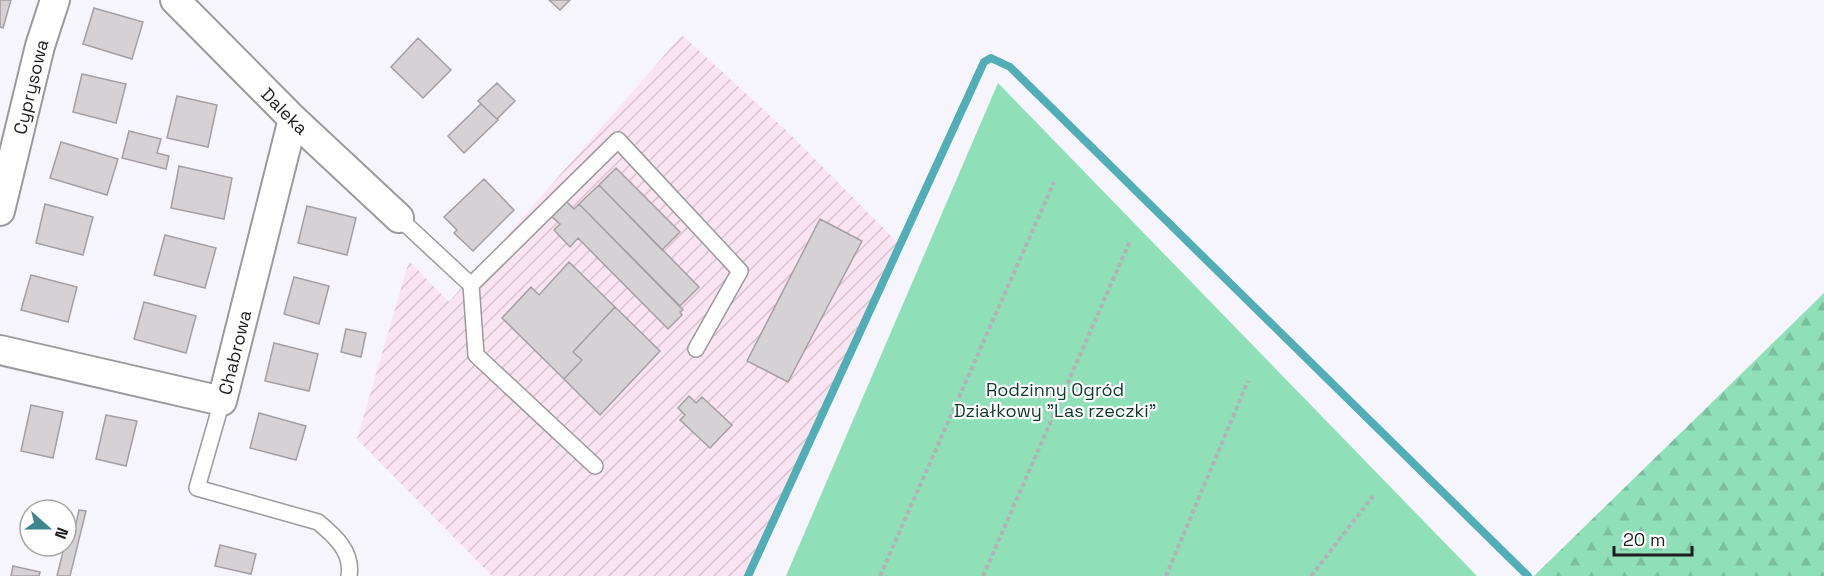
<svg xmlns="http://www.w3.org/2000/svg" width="1824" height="576" font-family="'Space Grotesk',sans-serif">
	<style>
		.industrial { fill: url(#industrial-furrows) }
		.green { fill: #8fe0b8 }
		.forest { fill: url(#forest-firs) }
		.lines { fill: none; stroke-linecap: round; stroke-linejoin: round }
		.stream { stroke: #51adb6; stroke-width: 8 }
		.building { fill: #d5d1d5; stroke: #a39fa4; stroke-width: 1.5 }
		.lane-casing { stroke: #9a9a9f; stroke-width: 18 }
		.street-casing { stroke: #9a9a9f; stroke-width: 32 }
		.path { stroke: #b2b2b7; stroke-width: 4; stroke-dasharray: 4.5 3; stroke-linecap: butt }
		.lane { stroke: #fff; stroke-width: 15 }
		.street { stroke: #fff; stroke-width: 28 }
		.labels { text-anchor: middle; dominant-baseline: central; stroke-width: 4.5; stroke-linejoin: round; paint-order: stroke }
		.street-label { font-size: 18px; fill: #1e1e20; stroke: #fff }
		.park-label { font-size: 18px; fill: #0f3a28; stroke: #fff }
	</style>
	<defs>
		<pattern id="industrial-furrows" width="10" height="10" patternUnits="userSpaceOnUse" patternTransform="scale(1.5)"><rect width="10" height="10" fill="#fbe4f1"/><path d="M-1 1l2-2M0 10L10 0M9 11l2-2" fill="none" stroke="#d7c3ce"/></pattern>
		<pattern id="forest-firs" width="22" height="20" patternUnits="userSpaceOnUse" patternTransform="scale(1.5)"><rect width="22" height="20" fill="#8fe0b8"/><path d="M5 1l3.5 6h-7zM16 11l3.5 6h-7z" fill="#7bc09e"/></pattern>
	</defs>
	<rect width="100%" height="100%" fill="#f5f5fb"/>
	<path class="industrial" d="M682,35L788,132L900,245L746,576H492L357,439L409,261L449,302Z"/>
	<path class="green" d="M998,83L1477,576H786Z"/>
	<path class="forest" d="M1824,293V576H1534Z"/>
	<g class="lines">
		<path class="stream" d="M748,576L984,62L991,58L1010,67L1528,576"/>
	</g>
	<path class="building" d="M0,0H11L3,28L0,27Z
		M549,0H570L560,10Z
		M94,8L143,22L132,59L83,44Z
		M418,38L451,70L423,98L391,67Z
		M82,74L126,84L116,123L73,112Z
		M497,83L515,101L497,119L478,101Z
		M177,96L217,105L208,147L167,138Z
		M481,104L498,120L464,153L448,136Z
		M129,131L161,139L157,153L169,156L166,169L122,158Z
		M61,142L118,159L107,195L50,178Z
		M179,166L232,178L224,219L171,208Z
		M616,168L680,232L662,250L599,185Z
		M484,179L514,210L473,251L454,233L457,230L444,217Z
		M599,185L699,287L680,306L579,204Z
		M566,201L574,209L579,204L683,310L680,312L682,315L668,329L578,238L570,247L554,230L560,224L551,216Z
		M45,204L93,217L83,255L36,243Z
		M307,206L356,218L347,255L298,243Z
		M820,219L862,241L788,382L747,361Z
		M165,235L216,248L205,288L154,275Z
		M569,262L615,307L573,352L582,360L564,379L502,318L531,287L539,295Z
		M31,275L77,287L68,322L21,310Z
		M294,277L329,286L319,324L284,314Z
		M144,302L196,316L186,353L134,339Z
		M615,307L660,351L600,415L564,379L582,360L573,352Z
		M346,329L366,333L361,357L341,352Z
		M274,343L318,354L309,391L265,381Z
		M689,396L696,403L702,397L732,425L710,448L680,420L685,415L678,408Z
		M31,405L63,412L53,458L21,451Z
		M259,413L306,426L296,460L250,448Z
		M106,415L137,421L126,466L96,459Z
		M79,510L86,511L70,576H57L70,523L76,524Z
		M220,545L256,554L251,574L215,566Z
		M13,566L40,572L39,576H11Z"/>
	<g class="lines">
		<defs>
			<path id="lane" d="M399,218L471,285L476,355L595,466
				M471,285L618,140L740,271L696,349
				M222,401L197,488L318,522C335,536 353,552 349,576"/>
			<g id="street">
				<path id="s1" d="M175,0L293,119L399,218"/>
				<path id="s2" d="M0,211L40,46L55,0"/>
				<path id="s3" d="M0,350L222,401L293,119"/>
			</g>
		</defs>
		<use href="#lane" class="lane-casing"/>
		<use href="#street" class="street-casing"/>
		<path class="path" d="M880,576L1054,182
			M983,576L1130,241
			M1166,576L1248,381
			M1311,576L1373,496"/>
		<use href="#lane" class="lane"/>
		<use href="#street" class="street"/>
	</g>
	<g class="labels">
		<g class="street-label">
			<text stroke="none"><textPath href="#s2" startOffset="128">Cyprysowa</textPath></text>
			<text stroke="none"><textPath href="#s1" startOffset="156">Daleka</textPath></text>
			<text stroke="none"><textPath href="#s3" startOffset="278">Chabrowa</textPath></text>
		</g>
		<g class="park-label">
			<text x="1055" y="389">Rodzinny Ogród<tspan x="1055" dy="21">Działkowy "Las rzeczki"</tspan></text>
		</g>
	</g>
	<g transform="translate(48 528) rotate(111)"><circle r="28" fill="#ffffff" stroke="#a5a5a6" stroke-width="1.5"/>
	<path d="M0-4.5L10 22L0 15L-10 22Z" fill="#3d858c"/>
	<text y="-9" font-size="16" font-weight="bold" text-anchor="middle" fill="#1e1e20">N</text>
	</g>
	<path d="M1614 546v9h78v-9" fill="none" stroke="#1e1e20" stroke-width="3"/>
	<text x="1623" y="546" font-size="18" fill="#1e1e20" stroke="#ffffff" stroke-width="4.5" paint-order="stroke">20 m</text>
</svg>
